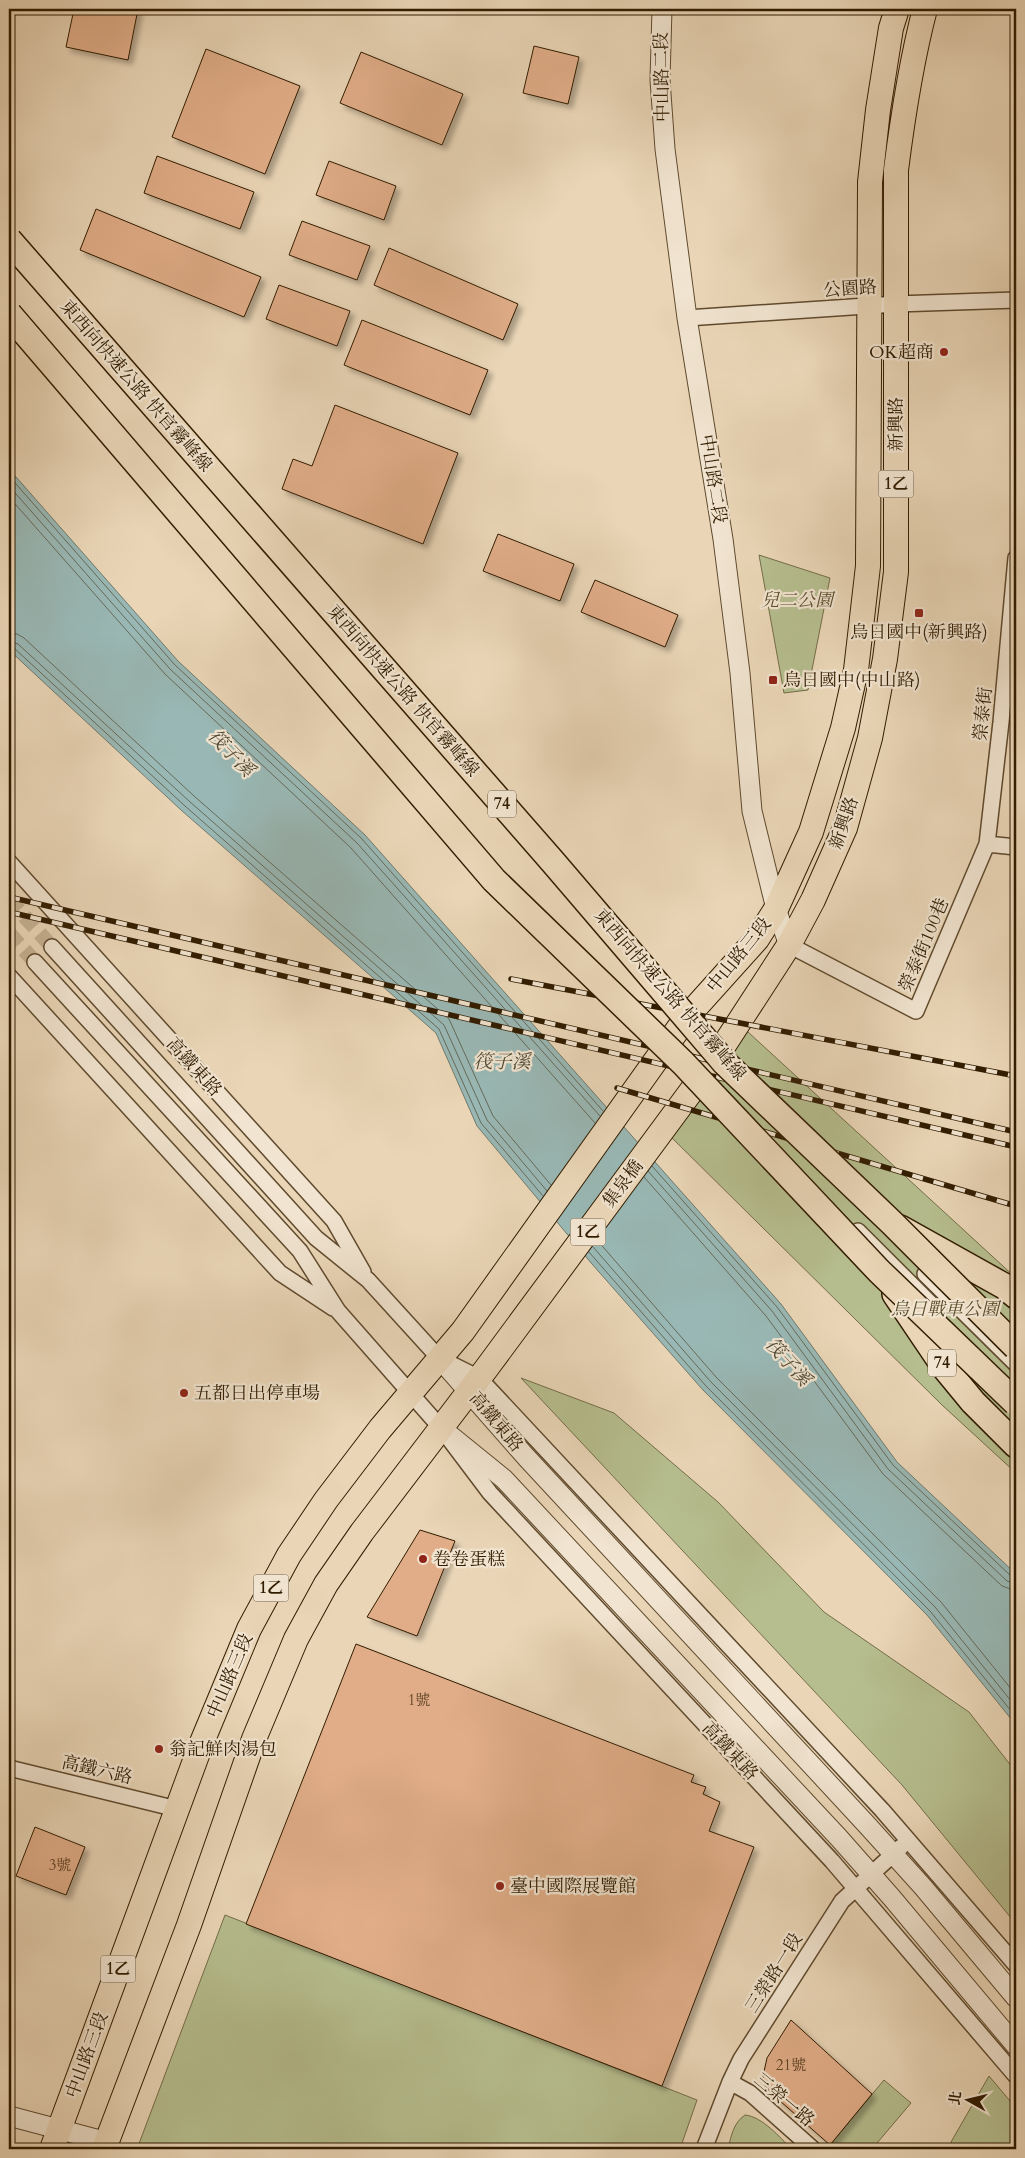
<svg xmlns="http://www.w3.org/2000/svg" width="1025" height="2158" font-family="Cardo,'Noto Serif TC',serif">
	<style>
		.green { fill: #b6be8f; stroke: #746d48 }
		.water { fill: #99b8b5; stroke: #6f7a6d }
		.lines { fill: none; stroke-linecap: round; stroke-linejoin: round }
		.shore { stroke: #656a5a; stroke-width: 1 }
		.building { fill: #e0ad88; stroke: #311c00; filter: url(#shadow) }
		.minor-tunnel { stroke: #c5b192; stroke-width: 15; stroke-dasharray: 15 8; stroke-linecap: butt }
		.minor-casing { stroke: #5f4a2e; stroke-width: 18 }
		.tertiary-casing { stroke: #5f4a2e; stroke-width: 21 }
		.primary-casing { stroke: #311c00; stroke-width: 26 }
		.trunk-casing { stroke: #311c00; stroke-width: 28 }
		.minor { stroke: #f1e4d0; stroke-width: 15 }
		.tertiary { stroke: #f1e4d0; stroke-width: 19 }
		.primary { stroke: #ead6b7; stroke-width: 24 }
		.trunk { stroke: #ead6b7; stroke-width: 25 }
		.rail-casing { stroke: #311c00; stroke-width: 5.5 }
		.rail { stroke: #f1e4d0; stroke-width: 4; stroke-dasharray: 11; stroke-linecap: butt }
		.trunk-bridge-casing { stroke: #311c00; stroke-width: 28; stroke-linecap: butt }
		.trunk-bridge { stroke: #ead6b7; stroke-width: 25 }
		.poi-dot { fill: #8f2418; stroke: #f1e4d0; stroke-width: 2 }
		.labels { text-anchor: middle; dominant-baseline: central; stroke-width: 4.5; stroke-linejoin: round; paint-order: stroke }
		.number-label { font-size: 15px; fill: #5d4022 }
		.shield { fill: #f1e4d0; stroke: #6b583e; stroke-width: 1 }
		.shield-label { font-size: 16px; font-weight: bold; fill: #311c00 }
		.street-label { font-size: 18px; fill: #311c00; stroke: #f1e4d0 }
		.poi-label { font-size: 18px; fill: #311c00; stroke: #f1e4d0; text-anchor: start }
		.park-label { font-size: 18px; font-style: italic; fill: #594d2b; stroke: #f1e4d0 }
		.water-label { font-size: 19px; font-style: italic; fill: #504b36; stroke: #f1e4d0 }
	</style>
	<defs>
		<filter id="shadow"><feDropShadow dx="4.5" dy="4.5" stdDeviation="2.5" flood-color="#0004"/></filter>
	</defs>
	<rect width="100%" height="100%" fill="#ead6b7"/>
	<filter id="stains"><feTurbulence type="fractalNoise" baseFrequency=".004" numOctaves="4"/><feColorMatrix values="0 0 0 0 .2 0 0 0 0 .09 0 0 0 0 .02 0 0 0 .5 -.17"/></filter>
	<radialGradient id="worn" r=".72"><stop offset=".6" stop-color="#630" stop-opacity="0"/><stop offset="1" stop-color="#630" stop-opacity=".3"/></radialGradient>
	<path class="green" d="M759,555L830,578L808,690L784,693Z
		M736,1021L1016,1278V1473L942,1405L666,1132Z
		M521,1378L614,1413L718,1502L824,1612L969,1712L1016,1772V1924L902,1785Z
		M225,1915L697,2100L680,2149H137Z
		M989,2076L1016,2108V2149H958L951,2142Z
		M884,2080L911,2103L872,2149H834L830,2145Z
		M745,2115C763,2117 779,2137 792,2149H728C731,2137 733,2123 745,2115Z"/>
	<path class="water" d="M9,469L178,661L365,835L781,1304L897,1462L1016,1574V1725L927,1615L703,1390L592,1264L477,1126L436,1033L181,810L9,650Z"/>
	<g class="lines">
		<path class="shore" d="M9,476L175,665L361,838L603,1111
			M9,486L170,669L357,843L600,1116
			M9,497L165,674L351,848L595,1123
			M9,633L17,634L24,638L194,796L449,1019L493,1116L551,1185
			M9,641L18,644L189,801L444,1025L487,1120L547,1191
			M9,647L14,648L185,806L439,1029L481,1123L543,1196
			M652,1166L777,1307L893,1465L1011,1576L1016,1577
			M648,1171L772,1311L888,1469L1007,1581L1016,1584
			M644,1177L766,1316L883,1474L1002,1586L1016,1591
			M597,1240L716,1377L941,1602L1016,1695
			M593,1247L711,1382L935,1607L1016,1707
			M589,1252L706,1386L930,1611L1016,1717"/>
	</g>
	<path class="building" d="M74,9H138L128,60L66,47Z
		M534,46L579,57L568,104L523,93Z
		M206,49L300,86L265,174L172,137Z
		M361,52L463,94L442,145L340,103Z
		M157,156L254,192L240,229L144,193Z
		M329,161L396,186L384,220L316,195Z
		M96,209L261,277L244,317L80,250Z
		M302,221L370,246L357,280L289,255Z
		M389,248L518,304L503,340L374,285Z
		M279,285L350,311L337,346L266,319Z
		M362,320L488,370L470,415L344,365Z
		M335,405L458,453L423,544L282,489L293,459L312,466Z
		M498,534L574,564L560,601L483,571Z
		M595,580L678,615L665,647L581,612Z
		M420,1530L455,1541L417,1636L367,1617Z
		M356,1644L694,1775L691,1782L706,1787L703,1794L720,1802L709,1831L754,1847L662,2086L246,1924Z
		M35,1827L85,1847L66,1895L16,1876Z
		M791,2020L872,2094L830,2145L771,2093L765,2085L763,2076L767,2058Z"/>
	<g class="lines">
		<path class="minor-tunnel" d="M9,899L52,947
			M9,933L35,962"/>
		<defs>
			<path id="minor" d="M687,318L896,304L1016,300
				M1016,558L1001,722L987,844L1016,847
				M9,862L334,1221L363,1272
				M789,945L916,1011L987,844
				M52,947L316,1238L368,1280L439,1358L479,1378L882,1810L1016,1965
				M35,962L300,1251L338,1311L441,1428L490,1493L832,1861L1016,2076
				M9,976L280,1273L333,1308
				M858,1231L930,1303
				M925,1274L1016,1364
				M9,1768L177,1809
				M730,2082L750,2093L813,2149
				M704,2149L730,2082L741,2059L842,1901L901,1847"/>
			<path id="tertiary" d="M662,9L660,80L665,149L687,318L723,539L740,673L752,811L776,909L789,945
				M439,1358L526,1457L867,1825L923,1887L1016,1998
				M441,1428L504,1479L839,1838L892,1898L1016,2046
				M9,2116L107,2142"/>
			<path id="primary" d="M52,2149L200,1747L249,1629L289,1555L326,1500L380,1429L463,1331L686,1018L757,939L776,909L811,832L843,728L856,670L868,566L870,182L878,110L891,28L897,9
				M104,2149L189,1925L254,1739L296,1639L326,1584L362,1532L486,1369L715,1059L789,945L813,900L845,828L870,738L885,659L896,572V170C903,115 911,62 925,9"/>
			<path id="trunk" d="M900,1228L1004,1286L1016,1296
				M895,1294L945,1368L973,1402L1016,1445"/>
		</defs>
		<use href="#minor" class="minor-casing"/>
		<use href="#tertiary" class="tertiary-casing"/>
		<use href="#primary" class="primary-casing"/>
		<use href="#trunk" class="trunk-casing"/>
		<use href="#minor" class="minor"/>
		<use href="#tertiary" class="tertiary"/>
		<use href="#primary" class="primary"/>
		<use href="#trunk" class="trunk"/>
		<defs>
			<path id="rail" d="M9,897L1016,1132
				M9,912L1016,1147
				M511,979L1016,1076
				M617,1088L1016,1206"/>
		</defs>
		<use href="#rail" class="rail-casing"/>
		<use href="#rail" class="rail"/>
		<defs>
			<path id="trunk-bridge" d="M9,240L553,862L725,1063L892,1223L1016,1347
				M9,314L494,880L683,1063L879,1271L1016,1403"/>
		</defs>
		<use href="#trunk-bridge" class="trunk-bridge-casing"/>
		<use href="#trunk-bridge" class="trunk-bridge"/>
	</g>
	<g class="poi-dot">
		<circle cx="944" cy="352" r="5"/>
		<rect x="914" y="608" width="10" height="10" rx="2.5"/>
		<rect x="768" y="675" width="10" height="10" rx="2.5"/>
		<circle cx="184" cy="1393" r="5"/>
		<circle cx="423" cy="1559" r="5"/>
		<circle cx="159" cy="1749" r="5"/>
		<circle cx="500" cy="1886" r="5"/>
	</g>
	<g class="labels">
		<g class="number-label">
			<text x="419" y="1700">1號</text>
			<text x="60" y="1865">3號</text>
			<text x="791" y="2065">21號</text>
		</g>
		<g class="shield">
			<rect x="878.5" y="470.5" width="35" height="27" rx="4"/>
			<rect x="488" y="790.5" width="28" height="27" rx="4"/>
			<rect x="570.5" y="1218.5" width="35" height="27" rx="4"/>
			<rect x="928" y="1349.5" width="28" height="27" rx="4"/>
			<rect x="253.5" y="1574.5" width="35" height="27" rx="4"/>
			<rect x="100.5" y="1955.5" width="35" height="27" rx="4"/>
		</g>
		<g class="shield-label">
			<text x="896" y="484">1乙</text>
			<text x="502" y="804">74</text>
			<text x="588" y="1232">1乙</text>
			<text x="942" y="1363">74</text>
			<text x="271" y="1588">1乙</text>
			<text x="118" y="1969">1乙</text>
		</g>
		<g class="street-label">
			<text transform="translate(662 77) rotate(-91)">中山路二段</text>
			<text transform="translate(850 289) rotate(-4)">公園路</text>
			<text transform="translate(136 386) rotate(49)">東西向快速公路 快官霧峰線</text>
			<text transform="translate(896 424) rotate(-90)">新興路</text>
			<text transform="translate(713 479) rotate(81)">中山路二段</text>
			<text transform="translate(403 691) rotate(49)">東西向快速公路 快官霧峰線</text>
			<text transform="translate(983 714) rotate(-84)">榮泰街</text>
			<text transform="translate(844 823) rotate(-71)">新興路</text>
			<text transform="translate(924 945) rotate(-67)">榮泰街100巷</text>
			<text transform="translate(739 955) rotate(-51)">中山路三段</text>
			<text transform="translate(670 995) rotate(49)">東西向快速公路 快官霧峰線</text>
			<text transform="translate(194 1067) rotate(48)">高鐵東路</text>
			<text transform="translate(623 1184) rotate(-53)">集泉橋</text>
			<text transform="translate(496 1422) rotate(50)">高鐵東路</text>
			<text transform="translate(230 1676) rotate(-67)">中山路三段</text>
			<text transform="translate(730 1751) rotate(47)">高鐵東路</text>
			<text transform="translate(97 1770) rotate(13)">高鐵六路</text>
			<text transform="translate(774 1973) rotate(-58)">三榮路一段</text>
			<text transform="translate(87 2055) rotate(-70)">中山路三段</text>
			<text transform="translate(784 2100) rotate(40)">三榮一路</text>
		</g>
		<g class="poi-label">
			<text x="934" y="352" text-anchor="end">OK超商</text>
			<text x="919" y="632" text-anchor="middle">烏日國中(新興路)</text>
			<text x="783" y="680">烏日國中(中山路)</text>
			<text x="194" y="1393">五都日出停車場</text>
			<text x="433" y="1559">卷卷蛋糕</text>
			<text x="169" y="1749">翁記鮮肉湯包</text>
			<text x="510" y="1886">臺中國際展覽館</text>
		</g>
		<g class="park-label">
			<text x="797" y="600">兒二公園</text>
			<text x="945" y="1309">烏日戰車公園</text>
		</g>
		<g class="water-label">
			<text transform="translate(231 753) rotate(46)">筏子溪</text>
			<text x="502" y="1062">筏子溪</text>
			<text transform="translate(788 1362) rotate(48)">筏子溪</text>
		</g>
	</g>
	<rect width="1025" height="2158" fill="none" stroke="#ead6b7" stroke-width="30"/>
	<rect x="10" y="10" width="1005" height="2138" fill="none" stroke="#311c00" stroke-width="2.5"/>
	<rect x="15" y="15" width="995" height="2128" fill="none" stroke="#311c00"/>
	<g transform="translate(968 2100) rotate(278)" stroke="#f1e4d0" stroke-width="4" paint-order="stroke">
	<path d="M0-4L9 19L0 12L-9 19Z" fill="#311c00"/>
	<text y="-8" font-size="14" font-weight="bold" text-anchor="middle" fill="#311c00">北</text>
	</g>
	<rect width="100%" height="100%" filter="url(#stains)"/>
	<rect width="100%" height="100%" fill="url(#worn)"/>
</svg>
